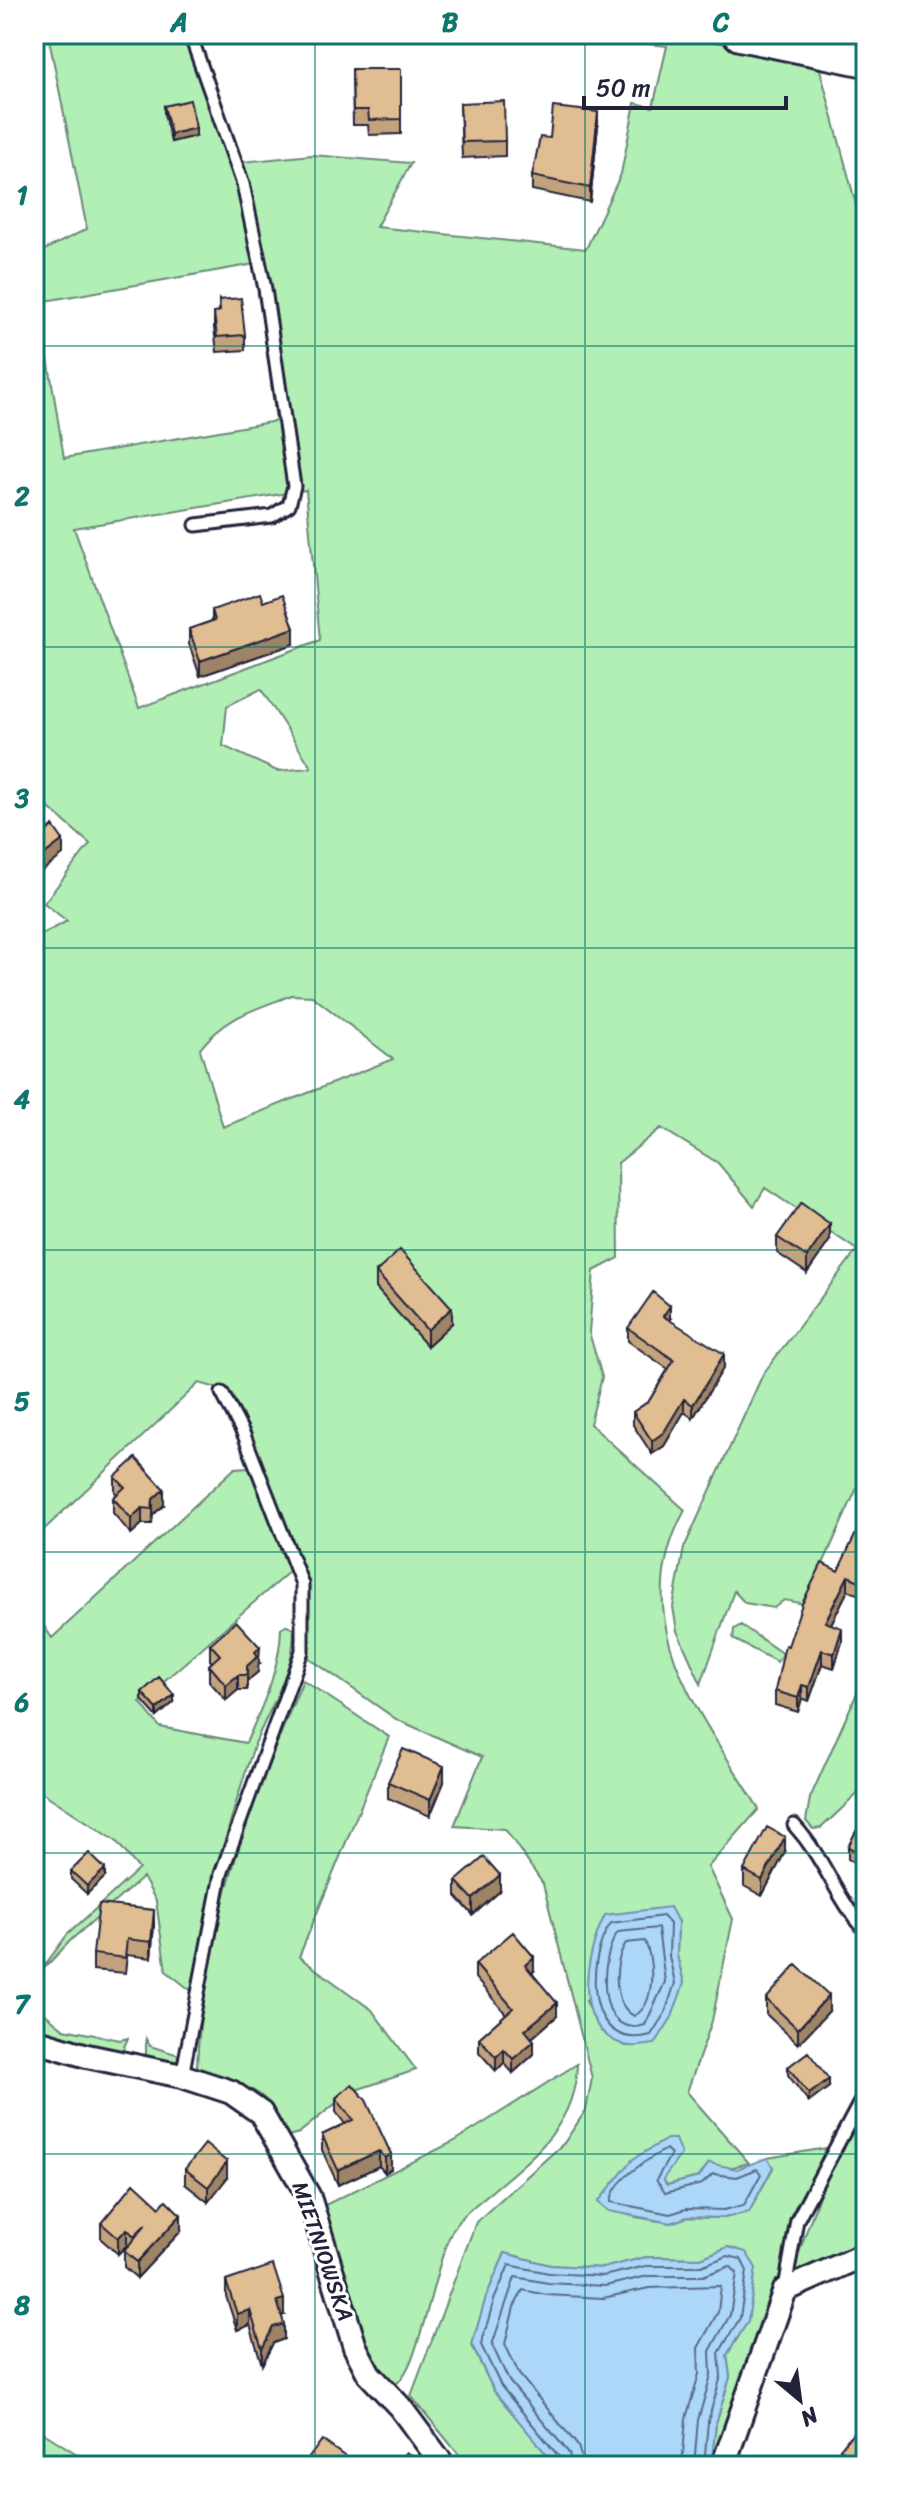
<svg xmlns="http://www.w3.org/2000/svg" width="900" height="2500" font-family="Sriracha,sans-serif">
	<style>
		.green { fill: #b1efb5; stroke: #6a8878; stroke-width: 2; fill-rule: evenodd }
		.water { fill: #acd7f8; stroke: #758fac; stroke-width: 2 }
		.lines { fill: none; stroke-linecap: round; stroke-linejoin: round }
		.shore { stroke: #596a87; stroke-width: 2 }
		.lane-casing { stroke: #22223b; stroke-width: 17 }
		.street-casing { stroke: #22223b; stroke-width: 28 }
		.secondary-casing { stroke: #22223b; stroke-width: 38 }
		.lane { stroke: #fff; stroke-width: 11 }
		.street { stroke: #fff; stroke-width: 22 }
		.secondary { stroke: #fff; stroke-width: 32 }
		.wall { fill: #c2a37e; stroke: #22223b; stroke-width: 2 }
		.shaded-wall { fill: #9e8466; stroke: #22223b; stroke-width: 2 }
		.building { fill: #e1bd92; stroke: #22223b; stroke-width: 2 }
		.grid { fill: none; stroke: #0f766e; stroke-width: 2; stroke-opacity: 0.55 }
		.labels { text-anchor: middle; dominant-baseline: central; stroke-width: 6; stroke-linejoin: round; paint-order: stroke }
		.street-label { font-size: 22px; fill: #22223b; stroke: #fff }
		.neatline { fill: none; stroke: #0f766e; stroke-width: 3 }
		.grid-label { font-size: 26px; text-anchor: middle; font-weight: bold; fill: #0f766e }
	</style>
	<rect width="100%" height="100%" fill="#fff"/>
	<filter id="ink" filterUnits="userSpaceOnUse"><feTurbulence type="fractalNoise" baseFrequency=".0125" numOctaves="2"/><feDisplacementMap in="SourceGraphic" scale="16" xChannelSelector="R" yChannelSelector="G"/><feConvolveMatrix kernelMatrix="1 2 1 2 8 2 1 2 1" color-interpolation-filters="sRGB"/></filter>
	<g filter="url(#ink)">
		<path class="green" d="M48,34H196L242,162L312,155L411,163L376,227L586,249L621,174L635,103L653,107L667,46L588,37L589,34H675L818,62L866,242V1491L857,1488L805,1604L784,1600L774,1608L745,1603L734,1591L701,1684L677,1631L673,1607L684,1548L763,1374L857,1250L765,1188L754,1206L718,1163L661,1128L618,1163L619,1258L594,1271L589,1332L602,1377L590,1424L685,1510C623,1623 702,1715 759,1809L708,1867L733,1919L712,2021L687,2092L749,2163L725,2169L709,2163L699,2177L667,2185L663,2180L636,2217L671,2223L687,2217L724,2218L749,2212L773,2168L767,2158L826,2148L795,2212L777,2286L725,2426L716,2466H711L716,2423L730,2377L727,2355L748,2321L749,2304L728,2247L701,2258L646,2257L604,2268L550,2265L505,2253L486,2297L472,2346L494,2391L557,2466H468L411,2396L476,2222L564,2143L586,2110L592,2078L543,1884L505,1829L454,1826L482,1757L396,1719L309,1658L308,1582L242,1414L228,1391L199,1383L34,1539V939L67,921L44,903L90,844L34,795V255L87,229ZM255,264L276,421L64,458L39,302ZM306,490L320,640L139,708L74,528ZM261,689L311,767L310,768L277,771L223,746L227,706ZM292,995L312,996L393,1059L223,1127L200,1049C226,1016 254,1010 292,995ZM678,1922L677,1956L684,1983L626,2046L601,2031L586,2001Z
			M249,1467L291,1570L140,1702L160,1727L246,1743C263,1704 280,1670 281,1628L286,1625L294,1629C294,1678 269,1705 253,1749C226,1829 206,1909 194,1993L166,1971L156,1901L143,1877L72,1939L34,1979V1963L42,1969L67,1935L139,1869L116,1841L34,1787V1611L52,1638L235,1468Z
			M741,1625L783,1654L777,1662L733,1639L734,1629Z
			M866,1673V1786L821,1828L813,1829L806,1821L810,1798Z
			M303,1680L389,1737L299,1957L372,2010L416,2070L350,2092L299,2133L288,2136C266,2087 251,2087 202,2075L197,2065C203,1930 251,1802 303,1680Z
			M34,2005L64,2029L120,2040L128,2038L120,2056L54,2039L34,2029Z
			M146,2039L150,2046L182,2056L175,2068L146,2062Z
			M577,2064C576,2124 534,2156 491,2192C479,2202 464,2213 455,2226C434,2258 421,2372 393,2386C357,2359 336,2251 323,2206L455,2141Z
			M866,2107V2245L797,2275L795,2264L821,2190Z
			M34,2427L96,2466H34Z"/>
		<path class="water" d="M670,1907L678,1922L677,1956L684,1983L672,2017L655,2044C646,2045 633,2048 624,2045C570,2027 586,1954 605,1915Z
			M667,2139H675L681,2154L663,2179L667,2185L699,2177L709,2163L737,2169L767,2158L773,2167L749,2212L724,2218L687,2217L671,2223L609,2211L598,2202L633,2159Z
			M728,2247L746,2252L756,2268L748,2321L727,2355L730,2377L716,2423L711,2466H556L494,2391L472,2345L486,2297L505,2253L550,2265L603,2268L646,2257L701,2258Z"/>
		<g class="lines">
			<path class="shore" d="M663,1916L670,1924L669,1956L675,1983L665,2013L651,2035C585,2053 585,1959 611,1923Z
				M658,1928L665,1982L645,2025C595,2040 599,1957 618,1932Z
				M645,1941C653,1961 657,2004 634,2016C612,2004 613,1962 626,1943Z
				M666,2149L671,2154L656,2180L665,2193L702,2184L713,2174L737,2177L757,2169L761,2174L744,2205L724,2210L686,2209L670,2214L611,2202C612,2180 648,2159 666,2149Z
				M562,2466L560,2458L501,2386L481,2345L494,2300L509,2265L549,2273L603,2276L646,2266H701L728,2256L741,2259L747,2271L740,2318L719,2353L721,2376L708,2421L704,2466
				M572,2466L569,2453L509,2381L492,2345L515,2277L548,2283L605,2286L648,2276H703L730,2266L737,2273L730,2315L710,2351L711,2375L698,2420L694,2466
				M584,2466L578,2446L519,2374L505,2344L514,2307L523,2290L547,2295L603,2298L649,2288L721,2286L718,2312L698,2348L699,2374L686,2418L682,2466"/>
			<defs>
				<path id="lane" d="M190,34L243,184L265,289L294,486L289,505L272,516L196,525
					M794,1825C826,1860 835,1897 866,1931
					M182,2076L221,1874L302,1651V1584L244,1435L222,1393
					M785,2288L797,2220L866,2091"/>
				<path id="street" d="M34,2040L87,2056L182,2076L231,2092L261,2113L309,2197L355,2347L369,2374L400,2407L444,2466
					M723,2466L785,2290L866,2254"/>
				<path id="secondary" d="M740,34L866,60"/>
			</defs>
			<use href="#lane" class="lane-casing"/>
			<use href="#street" class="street-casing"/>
			<use href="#secondary" class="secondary-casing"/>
			<use href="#lane" class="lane"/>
			<use href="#street" class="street"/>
			<use href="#secondary" class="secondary"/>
		</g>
		<path class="wall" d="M352,69H401V134L369,135L368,125H353Z
			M460,103L505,141V156L462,158Z
			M164,106L196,136L171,142L164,114Z
			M598,126L590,202L532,190V176L550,138Z
			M219,300L245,335V350L217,352L214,328V313L219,312Z
			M263,602L294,644L200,676L189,644V629L212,621V610Z
			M777,1237L830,1240L807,1273L777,1253Z
			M376,1272L452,1323L427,1346L376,1288Z
			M670,1319L669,1320L724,1367L693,1418L684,1412L664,1446L652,1454L633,1425V1412L649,1401L668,1369L628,1341V1328Z
			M115,1477L164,1505L153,1515L152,1524H142L131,1534L113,1513V1498L117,1494L115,1492Z
			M866,1530L864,1597L848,1590L831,1624L842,1642L834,1668L822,1664L809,1701L802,1698L798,1712L775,1705V1691L788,1646Z
			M210,1644L260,1663L258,1664V1672L247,1681V1690H238L226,1700L209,1681V1665L212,1662L210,1660Z
			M142,1692L174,1702L157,1717L142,1700Z
			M388,1782H444L430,1816L388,1798Z
			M866,1812V1869L848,1859V1847Z
			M785,1852L762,1896L744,1886V1870Z
			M71,1871L105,1877L87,1894L71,1879Z
			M456,1881L500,1891L473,1915L456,1896Z
			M154,1925L151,1958L127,1955L125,1973L93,1970V1954Z
			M475,1964L534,1971L532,1973L557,2016L532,2038L534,2054L513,2073L504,2063L496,2071L479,2052V2038L506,2014L475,1978Z
			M766,1999L829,2011L798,2044L766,2014Z
			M788,2067L829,2087L809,2102L788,2075Z
			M352,2084L391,2169L385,2173L379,2166L338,2185L322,2150V2135L345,2124L336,2112V2098Z
			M185,2169L227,2178L208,2202L185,2184Z
			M101,2223L181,2231L137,2278L124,2267V2251L128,2246L127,2245L118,2254L101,2239Z
			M226,2281L284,2315H282L284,2339L273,2343L262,2365L250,2325L237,2330L226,2296Z
			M840,2449L866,2466H841L840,2465Z"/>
		<path class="shaded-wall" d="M598,112V126L590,202V188Z
			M196,128V136L171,142V134Z
			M294,628V644L200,676V661Z
			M63,840V855L34,877V862Z
			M830,1224V1240L807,1273V1257Z
			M670,1306V1319L663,1329V1316Z
			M452,1308V1323L427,1346V1330Z
			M724,1354V1367L693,1418V1405Z
			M684,1399V1412L664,1446L652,1454V1441Z
			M164,1489V1505L153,1515V1499Z
			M142,1508V1524L131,1534V1518Z
			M848,1576V1590L825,1636V1622Z
			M866,1579V1593L864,1597V1583Z
			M842,1628V1642L834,1668V1654Z
			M260,1647L258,1672L247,1681V1666L255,1652Z
			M822,1650V1664L809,1701V1687Z
			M238,1675V1690L226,1700V1685Z
			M802,1685V1698L798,1712V1698Z
			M174,1695V1702L157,1717V1709Z
			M444,1766V1782L430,1816V1800Z
			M785,1837V1852L762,1896V1880Z
			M105,1869V1877L87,1894V1886Z
			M500,1875V1891L473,1915V1899Z
			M154,1910V1925L151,1958V1942Z
			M534,1957V1971L525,1979V1965Z
			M829,1995V2011L798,2044V2029Z
			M557,2003V2016L525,2044V2030Z
			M534,2041V2054L513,2073V2059Z
			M504,2049V2063L496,2071V2057Z
			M829,2079V2087L809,2102V2094Z
			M379,2151V2166L338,2185V2170Z
			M391,2154V2169L385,2173V2158Z
			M227,2162V2178L208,2202V2187Z
			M181,2215V2231L137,2278V2262Z
			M127,2229V2245L118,2254V2238Z
			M284,2299V2315L277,2317V2301Z
			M250,2310V2325L237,2330V2314Z
			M284,2324V2339L273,2343L262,2365V2349L273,2327Z"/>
		<path class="building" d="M352,69H401V119L369,120L368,110H353Z
			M190,100L196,128L171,134L164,106Z
			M504,101L505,141L462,142L460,103Z
			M553,107L598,112L590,188L532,176L540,137L550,138Z
			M241,298L245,335L217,337L214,313L220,311L219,300Z
			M260,593L263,602L282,595L294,628L200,661L189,629L215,620L212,610Z
			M34,812L48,830L53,826L63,840L34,862Z
			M801,1203L830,1224L807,1257L777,1237Z
			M400,1250L452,1308L427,1330L376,1272Z
			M653,1292L670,1306L663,1316L724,1354L693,1405L684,1399L664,1432L652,1441L633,1412L649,1401L674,1360L628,1328Z
			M136,1458L164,1489L153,1499L152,1509L142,1508L131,1518L113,1498L125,1487L115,1477Z
			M859,1527L866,1530V1579L864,1583L848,1576L825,1622L842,1628L834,1654L822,1650L809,1687L802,1685L798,1698L775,1691L785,1645L788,1646L802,1604L822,1563L838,1571Z
			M236,1621L260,1647L255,1652L258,1656L247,1666V1675H238L226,1685L209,1665L220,1655L210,1644Z
			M159,1677L174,1695L157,1709L142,1692Z
			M403,1749L444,1766L430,1800L388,1782Z
			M866,1812V1856L848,1847Z
			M767,1827L785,1837L762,1880L744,1870Z
			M89,1853L105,1869L87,1886L71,1871Z
			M484,1857L500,1875L473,1899L456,1881Z
			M99,1904L154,1910L151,1942L127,1939L125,1958L93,1954Z
			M513,1932L534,1957L525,1965L557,2003L525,2030L534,2041L513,2059L504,2049L496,2057L479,2038L513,2008L475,1964Z
			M796,1965L829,1995L798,2029L766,1999Z
			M808,2052L829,2079L809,2094L788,2067Z
			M352,2084L366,2100L391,2154L385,2158L379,2151L338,2170L322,2135L353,2120L336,2098Z
			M205,2144L227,2162L208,2187L185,2169Z
			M134,2183L160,2207L166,2200L181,2215L137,2262L124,2251L146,2224L134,2236L127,2229L118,2238L101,2223Z
			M273,2265L284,2299L277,2301L284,2324L273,2327L262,2349L250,2310L237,2314L226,2281Z
			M866,2416V2466H862L840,2449Z
			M322,2440L358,2466H303Z
			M406,2452L424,2466H395Z"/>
	</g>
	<path class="grid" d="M315,34V2466M585,34V2466M34,346H866M34,647H866M34,948H866M34,1250H866M34,1552H866M34,1853H866M34,2154H866"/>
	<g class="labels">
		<g class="street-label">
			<text transform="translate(323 2251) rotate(71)">MIETNIOWSKA</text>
		</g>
	</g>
	<rect width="900" height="2500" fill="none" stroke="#fff" stroke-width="88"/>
	<g transform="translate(800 2400) rotate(151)" stroke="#ffffff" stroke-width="6" paint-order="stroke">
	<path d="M0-6L14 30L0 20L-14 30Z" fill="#22223b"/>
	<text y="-12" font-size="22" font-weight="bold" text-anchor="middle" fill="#22223b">N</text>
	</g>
	<path d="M584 96v12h202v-12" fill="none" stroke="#22223b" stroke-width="4"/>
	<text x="596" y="96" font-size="24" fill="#22223b" stroke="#ffffff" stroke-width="6" paint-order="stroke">50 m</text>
	<rect x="44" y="44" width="812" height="2412" class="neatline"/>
	<g class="grid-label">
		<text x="179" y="31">A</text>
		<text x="450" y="31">B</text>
		<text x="721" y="31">C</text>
		<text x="22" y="204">1</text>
		<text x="22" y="505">2</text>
		<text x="22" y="807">3</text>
		<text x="22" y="1108">4</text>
		<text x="22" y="1410">5</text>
		<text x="22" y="1711">6</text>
		<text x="22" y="2013">7</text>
		<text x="22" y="2314">8</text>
	</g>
</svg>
